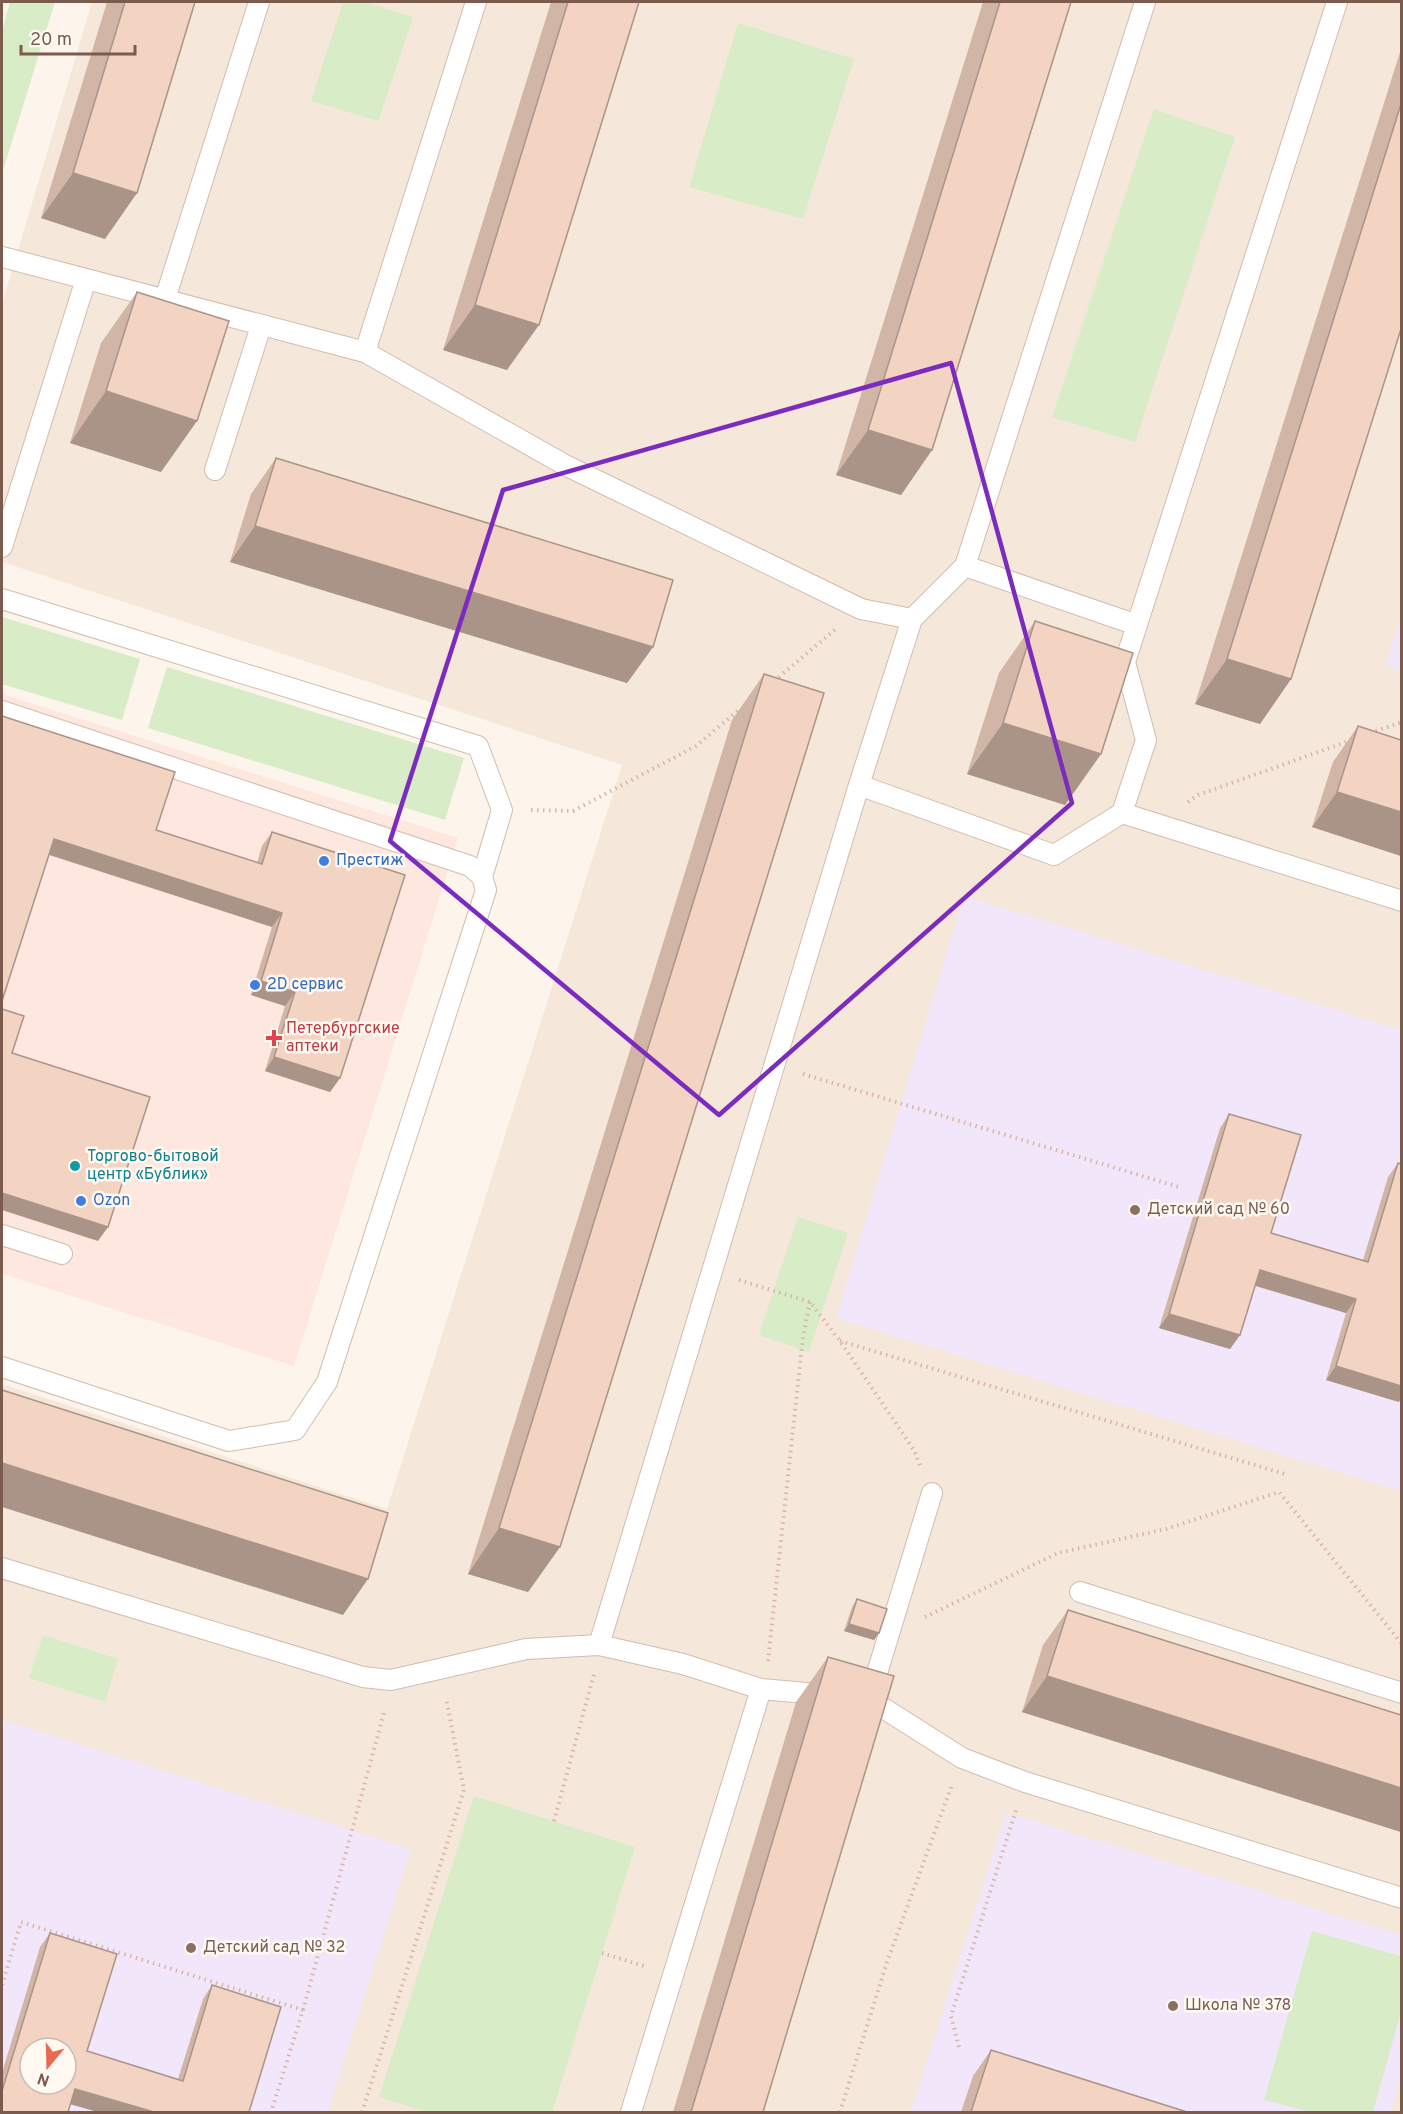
<svg xmlns="http://www.w3.org/2000/svg" width="1403" height="2114" font-family="Overpass,sans-serif">
	<style>
		.residential { fill: #f5e7d9; fill-rule: evenodd }
		.commercial { fill: #fde7df }
		.education { fill: #f2e7fa; fill-rule: evenodd }
		.green { fill: #d8ecc8 }
		.lines { fill: none; stroke-linecap: round; stroke-linejoin: round }
		.service-casing { stroke: #d1bdaf; stroke-width: 22 }
		.path { stroke: #d9b6a4; stroke-width: 4; stroke-dasharray: 1.5 4.5; stroke-linecap: butt }
		.service { stroke: #fff; stroke-width: 20 }
		.wall { fill: #d1b6a7 }
		.shaded-wall { fill: #aa9488 }
		.building { fill: #f3d4c2; stroke: #aa9488; stroke-width: 1.5; fill-rule: evenodd }
		.marked { fill: none; stroke: #7b2cbf; stroke-width: 4.5; stroke-linejoin: round }
		.shop-dot { fill: #3f7fe0; stroke: #fff9f2; stroke-width: 2 }
		.health-dot { fill: #e0444e; stroke: #fff9f2; stroke-width: 2 }
		.culture-dot { fill: #0f9aa8; stroke: #fff9f2; stroke-width: 2 }
		.education-dot { fill: #8d6e63; stroke: #fff9f2; stroke-width: 2 }
		.labels { text-anchor: middle; dominant-baseline: central; stroke-width: 5; stroke-linejoin: round; paint-order: stroke }
		.shop-label { font-size: 16px; fill: #366cbe; stroke: #fff9f2; text-anchor: start }
		.health-label { font-size: 16px; fill: #be3a42; stroke: #fff9f2; text-anchor: start }
		.culture-label { font-size: 16px; fill: #0d838f; stroke: #fff9f2; text-anchor: start }
		.education-label { font-size: 16px; fill: #785e54; stroke: #fff9f2; text-anchor: start }
	</style>
	<rect width="100%" height="100%" fill="#fdf5eb"/>
	<path class="residential" d="M92,2H1401V2112H2V1384L387,1509L622,765L2,562V304ZM30,2048H66V2084H30Z"/>
	<path class="commercial" d="M2,694L458,838L294,1366L2,1274Z"/>
	<path class="education" d="M1401,616V674L1386,663Z
		M964,896L1401,1030V1491L836,1318Z
		M2,1720L411,1849L328,2112H2ZM30,2048H66V2084H30Z
		M1006,1812L1401,1935V2076L1391,2112H911Z"/>
	<path class="green" d="M10,2H55L2,174V31Z
		M343,2H364L413,17L378,121L311,101Z
		M738,23L854,59L803,219L689,187Z
		M1154,109L1235,137L1135,442L1052,417Z
		M2,617L140,659L122,720L2,684Z
		M167,667L464,758L445,820L148,728Z
		M798,1217L848,1233L809,1352L759,1335Z
		M43,1635L118,1659L105,1702L29,1678Z
		M474,1796L635,1847L552,2112H428L379,2097Z
		M1312,1931L1401,1956V2012L1373,2112H1310L1264,2100Z"/>
	<g class="lines">
		<defs>
			<path id="service" d="M476,2L365,352L565,465L861,609L912,619
				M1337,2L1125,662L1146,740L1122,813L1402,901
				M2,257L365,352
				M165,299L259,2
				M215,470L261,326
				M2,547L86,279
				M965,566L1137,625
				M2,599L478,746L502,810L482,877
				M2,711L470,866L482,877L486,890L327,1382L295,1430L229,1441L2,1367
				M859,785L912,619L965,566L1145,2
				M2,1235L62,1254
				M2,1568L363,1677L391,1680L526,1649L599,1645L859,785L1054,855L1122,813
				M1080,1592L1402,1693
				M599,1645L683,1664L761,1689
				M870,1696L932,1493
				M861,1698L869,1699L962,1758L1025,1782L1402,1898
				M631,2112L761,1689L829,1695"/>
		</defs>
		<use href="#service" class="service-casing"/>
		<path class="path" d="M774,681L837,628
			M1370,733L1402,722
			M1188,802L1198,795L1352,740
			M531,810L573,811L696,746L740,709
			M803,1074L1179,1187
			M739,1280L810,1302L840,1341L914,1450L921,1468
			M840,1341L1285,1474
			M925,1617L1058,1553L1166,1529L1279,1492L1402,1644
			M768,1661L803,1337L810,1302
			M554,1821L594,1674
			M602,1953L647,1967
			M2,1985L21,1922L303,2010L271,2112
			M303,2010L385,1709
			M959,2047L951,2016L1016,1810
			M362,2112L464,1790L446,1698
			M840,2112L887,1962L952,1785"/>
		<use href="#service" class="service"/>
	</g>
	<path class="wall" d="M107,2H195L105,239L41,218Z
		M551,2H639L507,370L443,350Z
		M983,2H1071L932,450L901,495L836,475Z
		M1401,49V329L1291,679L1260,724L1195,704Z
		M137,292L161,472L70,443L101,343Z
		M276,458L653,647L627,683L230,562L251,494Z
		M1035,621L1101,754L1065,805L967,774L999,673Z
		M764,674L560,1547L528,1592L468,1574L732,720Z
		M2,716L156,830L257,863L262,846L272,832L340,1078L330,1092L265,1071L285,1006L251,995L272,927L49,855Z
		M1358,726L1401,740V856L1312,827L1333,762Z
		M1229,1114L1271,1233L1363,1260L1388,1177L1398,1163L1399,1402L1326,1380L1346,1313L1255,1286L1240,1335L1230,1349L1159,1328L1220,1128Z
		M857,1599L874,1640L844,1631L852,1607Z
		M1068,1610L1401,1715V1832L1022,1712L1043,1645Z
		M828,1657L763,2112H673L796,1702Z
		M50,1933L87,2051L178,2079L203,1999L212,1985L249,2112H98L71,2104L2,2112V2073L40,1947Z
		M991,2050L1187,2112H961L973,2076Z"/>
	<path class="shaded-wall" d="M73,173L137,193L105,239L41,218Z
		M475,305L539,325L507,370L443,350Z
		M106,391L197,421L161,472L70,443Z
		M868,430L932,450L901,495L836,475Z
		M255,526L653,647L627,683L230,562Z
		M1227,659L1291,679L1260,724L1195,704Z
		M1003,723L1101,754L1065,805L967,774Z
		M1337,792L1401,812V856L1312,827Z
		M54,839L282,913L272,927L44,853Z
		M261,981L295,992L285,1006L251,995Z
		M274,1057L340,1078L330,1092L265,1071Z
		M2,1193L108,1227L98,1241L2,1210Z
		M1260,1270L1356,1299L1346,1313L1250,1284Z
		M1169,1314L1240,1335L1230,1349L1159,1328Z
		M1336,1366L1401,1386V1398L1399,1402L1326,1380Z
		M2,1463L368,1579L343,1615L2,1507Z
		M499,1528L560,1547L528,1592L468,1574Z
		M849,1624L879,1633L874,1640L844,1631Z
		M1047,1676L1401,1788V1832L1022,1712Z
		M75,2089L154,2112H98L66,2103Z"/>
	<path class="building" d="M125,2H195L137,193L73,173Z
		M568,2H639L539,325L475,305Z
		M1000,2H1071L932,450L868,430Z
		M1401,104V329L1291,679L1227,659Z
		M137,292L229,321L197,421L106,391Z
		M276,458L673,580L653,647L255,526Z
		M1035,621L1133,653L1101,754L1003,723Z
		M764,674L824,693L560,1547L499,1528Z
		M2,716L175,772L156,830L262,864L272,832L405,875L340,1078L274,1057L295,992L261,981L282,913L54,839L2,1001Z
		M1358,726L1401,740V812L1337,792Z
		M2,1009L24,1016L12,1053L150,1097L108,1227L2,1193Z
		M1229,1114L1301,1135L1271,1233L1368,1262L1398,1163L1401,1164V1386L1336,1366L1356,1299L1260,1270L1240,1335L1169,1314Z
		M2,1390L388,1513L368,1579L2,1463Z
		M857,1599L887,1609L879,1633L849,1624Z
		M1068,1610L1401,1715V1788L1047,1676Z
		M828,1657L894,1676L763,2112H691Z
		M50,1933L117,1954L87,2051L183,2081L212,1985L281,2007L249,2112H154L75,2089L68,2112H2V2091ZM30,2048H66V2084H30Z
		M991,2050L1187,2112H971Z"/>
	<path class="marked" d="M951,363L1072,803L719,1115L390,841L503,490Z"/>
	<g class="shop-dot">
		<circle cx="324" cy="861" r="6"/>
		<circle cx="255" cy="985" r="6"/>
		<circle cx="81" cy="1201" r="6"/>
	</g>
	<path class="health-dot" d="M271 1029h6v6h6v6h-6v6h-6v-6h-6v-6h6z"/>
	<circle class="culture-dot" cx="75" cy="1166" r="6"/>
	<g class="education-dot">
		<circle cx="1135" cy="1210" r="6"/>
		<circle cx="191" cy="1948" r="6"/>
		<circle cx="1173" cy="2006" r="6"/>
	</g>
	<g class="labels">
		<g class="shop-label">
			<text x="336" y="861">Престиж</text>
			<text x="267" y="985">2D сервис</text>
			<text x="93" y="1201">Ozon</text>
		</g>
		<g class="health-label">
			<text x="286" y="1029">Петербургские<tspan x="286" dy="18">аптеки</tspan></text>
		</g>
		<g class="culture-label">
			<text x="87" y="1157">Торгово-бытовой<tspan x="87" dy="18">центр «Бублик»</tspan></text>
		</g>
		<g class="education-label">
			<text x="1147" y="1210">Детский сад № 60</text>
			<text x="203" y="1948">Детский сад № 32</text>
			<text x="1185" y="2006">Школа № 378</text>
		</g>
	</g>
	<rect width="1403" height="2114" fill="none" stroke="#7a5b4d" stroke-width="6"/>
	<g transform="translate(48 2066) rotate(199)"><circle r="28" fill="#fff9f2" stroke="#cabab0" stroke-width="1.5"/>
	<path d="M0-4.5L10 22L0 15L-10 22Z" fill="#e76b50"/>
	<text y="-9" font-size="16" font-weight="bold" text-anchor="middle" fill="#7a5b4d">N</text>
	</g>
	<path d="M21 45v9h114v-9" fill="none" stroke="#7a5b4d" stroke-width="3"/>
	<text x="30" y="45" font-size="18" fill="#7a5b4d" stroke="#fff9f2" stroke-width="4.5" paint-order="stroke">20 m</text>
</svg>
